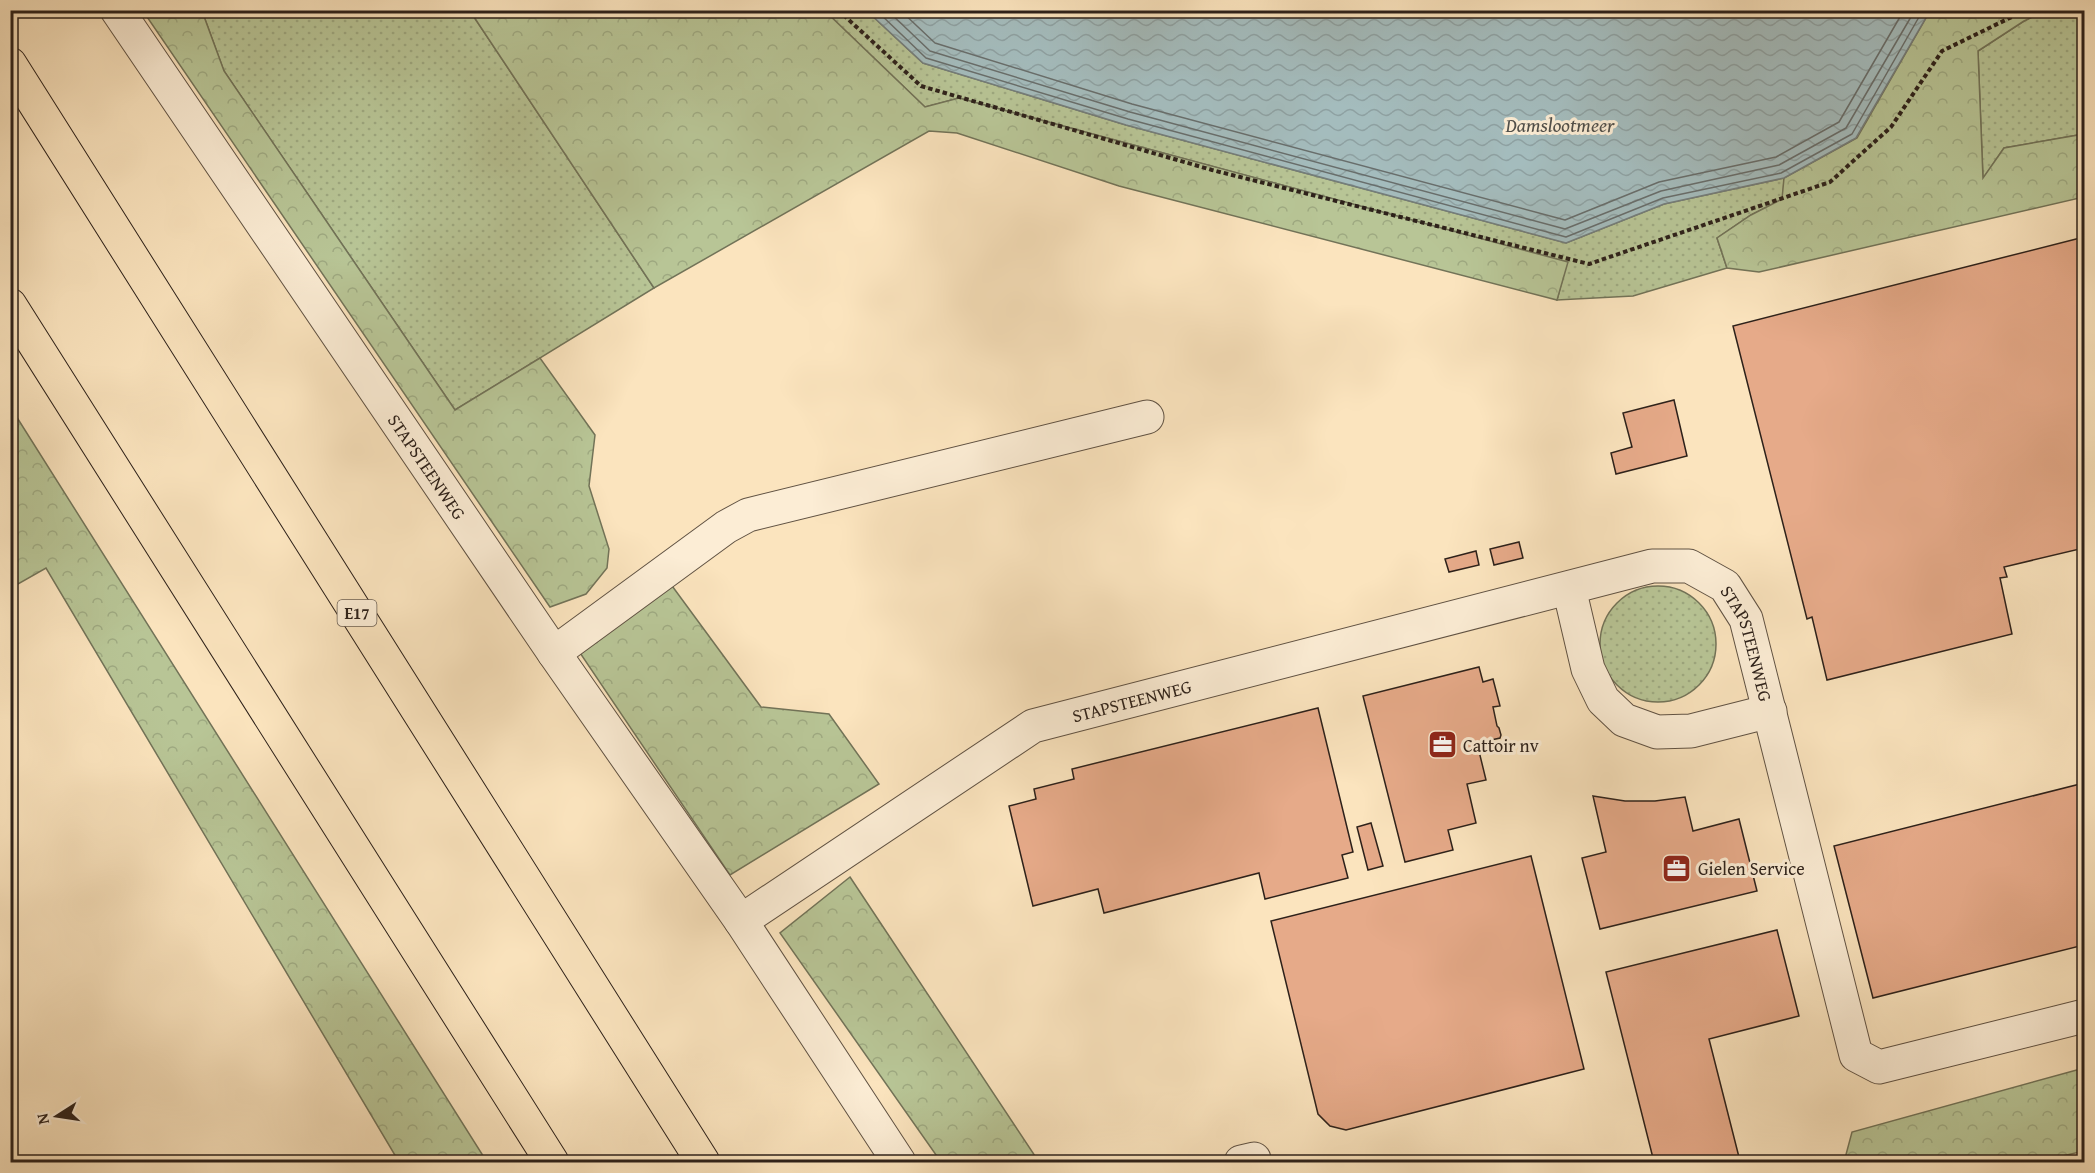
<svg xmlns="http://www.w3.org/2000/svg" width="2095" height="1173" font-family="'Gentium Book Plus',serif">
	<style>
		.grass { fill: url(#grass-dots); stroke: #727358; stroke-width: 1.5 }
		.forest { fill: url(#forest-crowns); stroke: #727358; stroke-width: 1.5 }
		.water { fill: url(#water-waves); stroke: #747e7c; stroke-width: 1.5 }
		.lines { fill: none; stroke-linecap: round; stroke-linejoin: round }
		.shore { stroke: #686e6c; stroke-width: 1.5 }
		.building { fill: #e6aa89; stroke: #2d211a; stroke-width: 1.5 }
		.minor-casing { stroke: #605243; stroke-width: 35 }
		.highway-casing { stroke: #2d211a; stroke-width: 35 }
		.path { stroke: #2d211a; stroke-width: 4; stroke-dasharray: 4.5 3; stroke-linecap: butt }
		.minor { stroke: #fcedd5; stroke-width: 33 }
		.highway { stroke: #fbe4be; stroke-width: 33 }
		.labels { text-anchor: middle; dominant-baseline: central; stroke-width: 6; stroke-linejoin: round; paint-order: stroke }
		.shield { fill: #fcedd5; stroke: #6b5e52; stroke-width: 1.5 }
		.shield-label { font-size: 16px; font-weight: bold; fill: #2d211a }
		.street-label { font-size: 18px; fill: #2d211a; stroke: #fcedd5 }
		.poi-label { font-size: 18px; fill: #2d211a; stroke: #fcedd5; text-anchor: start }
		.water-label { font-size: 20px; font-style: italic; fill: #51504b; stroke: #fcedd5 }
	</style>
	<defs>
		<pattern id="grass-dots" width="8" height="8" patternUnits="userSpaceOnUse" patternTransform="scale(1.5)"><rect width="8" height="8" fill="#b8c596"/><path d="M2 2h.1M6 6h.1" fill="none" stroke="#9ea981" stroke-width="1.8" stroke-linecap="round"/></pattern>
		<pattern id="forest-crowns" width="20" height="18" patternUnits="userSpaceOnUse" patternTransform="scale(1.5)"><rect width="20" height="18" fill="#b8c596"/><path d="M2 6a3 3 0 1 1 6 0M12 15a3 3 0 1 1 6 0" fill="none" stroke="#9ea981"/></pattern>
		<pattern id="water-waves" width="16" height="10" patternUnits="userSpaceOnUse" patternTransform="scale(1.5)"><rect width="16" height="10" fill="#a4bcbd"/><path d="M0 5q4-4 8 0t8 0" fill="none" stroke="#8ea1a2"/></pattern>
	</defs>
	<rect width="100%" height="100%" fill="#fbe4be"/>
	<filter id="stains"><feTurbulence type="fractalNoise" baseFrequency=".00333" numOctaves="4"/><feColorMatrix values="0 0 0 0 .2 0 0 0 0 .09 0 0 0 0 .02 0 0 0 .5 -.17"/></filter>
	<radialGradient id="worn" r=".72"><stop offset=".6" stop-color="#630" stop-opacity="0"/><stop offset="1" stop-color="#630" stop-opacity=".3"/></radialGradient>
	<path class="grass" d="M202,11H470L654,288L455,410L224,71Z
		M825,11H867L923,63L1126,125L1566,243L1664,204L1784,178L1783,199L1751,215L1717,238L1727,268L1633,296L1557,300L1567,262L959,98L925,107Z
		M2045,11H2084V134L2004,148L1983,179L1978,51L2024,21Z
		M1600 644a58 58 0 1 1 116 0a58 58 0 1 1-116 0Z"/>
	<path class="forest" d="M143,11H202L224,71L455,410L540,358L595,435L589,486L609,549L607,568L586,594L550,607Z
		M470,11H825L925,107L959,98L1568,262L1557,300L1119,186L957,133L929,131L654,288Z
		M1930,11H2045L2024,21L1978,51L1983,178L2004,148L2084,134V197L1759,272L1727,268L1717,238L1751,215L1782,199L1784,178L1857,138Z
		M11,408L487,1162H399L46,568L11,588Z
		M667,579L761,707L829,714L879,784L730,875L576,647Z
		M850,877L1039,1162H941L780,933Z
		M2084,1068V1151L2037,1162H1844L1852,1132Z"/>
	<path class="water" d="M867,11H1930L1856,138L1784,178L1664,204L1566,243L1126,125L923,63Z"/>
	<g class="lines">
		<path class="shore" d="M876,10L926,58L1128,119L1566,237L1663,198L1781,173L1852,134L1923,10
			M887,10L930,51L1130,112L1565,229L1661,191L1779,165L1846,128L1915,10
			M900,10L935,43L1132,104L1565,220L1659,182L1776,157L1839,122L1904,10"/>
	</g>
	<path class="building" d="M2084,237V548L2004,567L2007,577L2000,578L2012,634L1827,680L1812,617L1807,619L1733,326Z
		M1674,400L1687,456L1616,474L1611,453L1632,447L1623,413Z
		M1519,542L1523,558L1494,565L1490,549Z
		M1476,551L1479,565L1449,572L1445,559Z
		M1479,667L1483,682L1493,679L1500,706L1493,707L1497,726L1499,728L1501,735L1500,738L1477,743L1486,780L1467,784L1476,823L1448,830L1453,850L1405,862L1363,696Z
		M1318,708L1353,852L1342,855L1348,878L1265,899L1259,873L1104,913L1098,889L1033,906L1009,806L1036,799L1034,789L1074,779L1072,769Z
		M2084,783V945L1873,998L1834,846Z
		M1593,796L1625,801H1655L1685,797L1693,831L1739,819L1757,891L1600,929L1582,858L1606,852Z
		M1371,823L1383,866L1368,870L1357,827Z
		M1531,856L1584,1069L1346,1130L1330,1126L1318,1114L1271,921Z
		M1777,930L1799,1016L1709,1039L1740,1161L1654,1162L1606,972Z"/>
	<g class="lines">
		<defs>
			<g id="minor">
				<path id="s1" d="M117,10L554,653L741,921L899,1162"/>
				<path d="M1569,588L1588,669L1603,700L1624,720L1657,732L1691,731L1770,711"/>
				<path d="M554,653L726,527L748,515L1147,417"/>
				<path id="s2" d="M741,921L1033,726L1652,566H1689L1725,586L1746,619L1856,1055L1879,1067L2084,1016"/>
				<path d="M1241,1162L1254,1159"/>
			</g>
			<path id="highway" d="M10,64L703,1162
				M10,305L552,1162"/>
		</defs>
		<use href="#minor" class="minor-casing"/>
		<use href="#highway" class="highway-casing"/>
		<path class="path" d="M838,10L921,86L1212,170L1589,264L1830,182L1891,127L1942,51L2026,10"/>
		<use href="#minor" class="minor"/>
		<use href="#highway" class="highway"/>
	</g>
	<defs>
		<symbol id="office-square" viewBox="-11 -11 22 22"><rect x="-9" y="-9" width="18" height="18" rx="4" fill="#8f2418" stroke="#fcedd5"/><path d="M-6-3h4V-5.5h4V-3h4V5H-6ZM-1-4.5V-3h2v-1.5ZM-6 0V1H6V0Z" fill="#fff"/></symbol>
	</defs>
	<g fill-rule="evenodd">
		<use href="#office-square" x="1426" y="728" width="33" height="33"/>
		<use href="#office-square" x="1660" y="852" width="33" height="33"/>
	</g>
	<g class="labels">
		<rect class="shield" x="337.5" y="600" width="39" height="26" rx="4.5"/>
		<g class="shield-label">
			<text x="357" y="613">E17</text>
		</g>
		<g class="street-label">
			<text stroke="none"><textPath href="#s1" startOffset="552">STAPSTEENWEG</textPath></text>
			<text stroke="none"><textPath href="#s2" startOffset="1131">STAPSTEENWEG</textPath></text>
			<text stroke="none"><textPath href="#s2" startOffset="453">STAPSTEENWEG</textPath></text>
		</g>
		<g class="poi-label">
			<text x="1463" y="745">Cattoir nv</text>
			<text x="1698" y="868">Gielen Service</text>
		</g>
		<g class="water-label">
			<text x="1560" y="124">Damslootmeer</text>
		</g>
	</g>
	<rect width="2095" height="1173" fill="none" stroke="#fbe4be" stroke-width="36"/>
	<rect x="12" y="12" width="2071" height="1149" fill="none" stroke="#2d211a" stroke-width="3"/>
	<rect x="18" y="18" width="2059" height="1137" fill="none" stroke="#2d211a" stroke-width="1.5"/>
	<g transform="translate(57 1116) rotate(258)" stroke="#fcedd5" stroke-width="4.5" paint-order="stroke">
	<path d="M0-4.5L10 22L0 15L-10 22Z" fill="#2d211a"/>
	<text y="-9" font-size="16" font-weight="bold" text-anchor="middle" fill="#2d211a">N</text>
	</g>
	<rect width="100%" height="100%" filter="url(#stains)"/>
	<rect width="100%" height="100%" fill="url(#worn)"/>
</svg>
